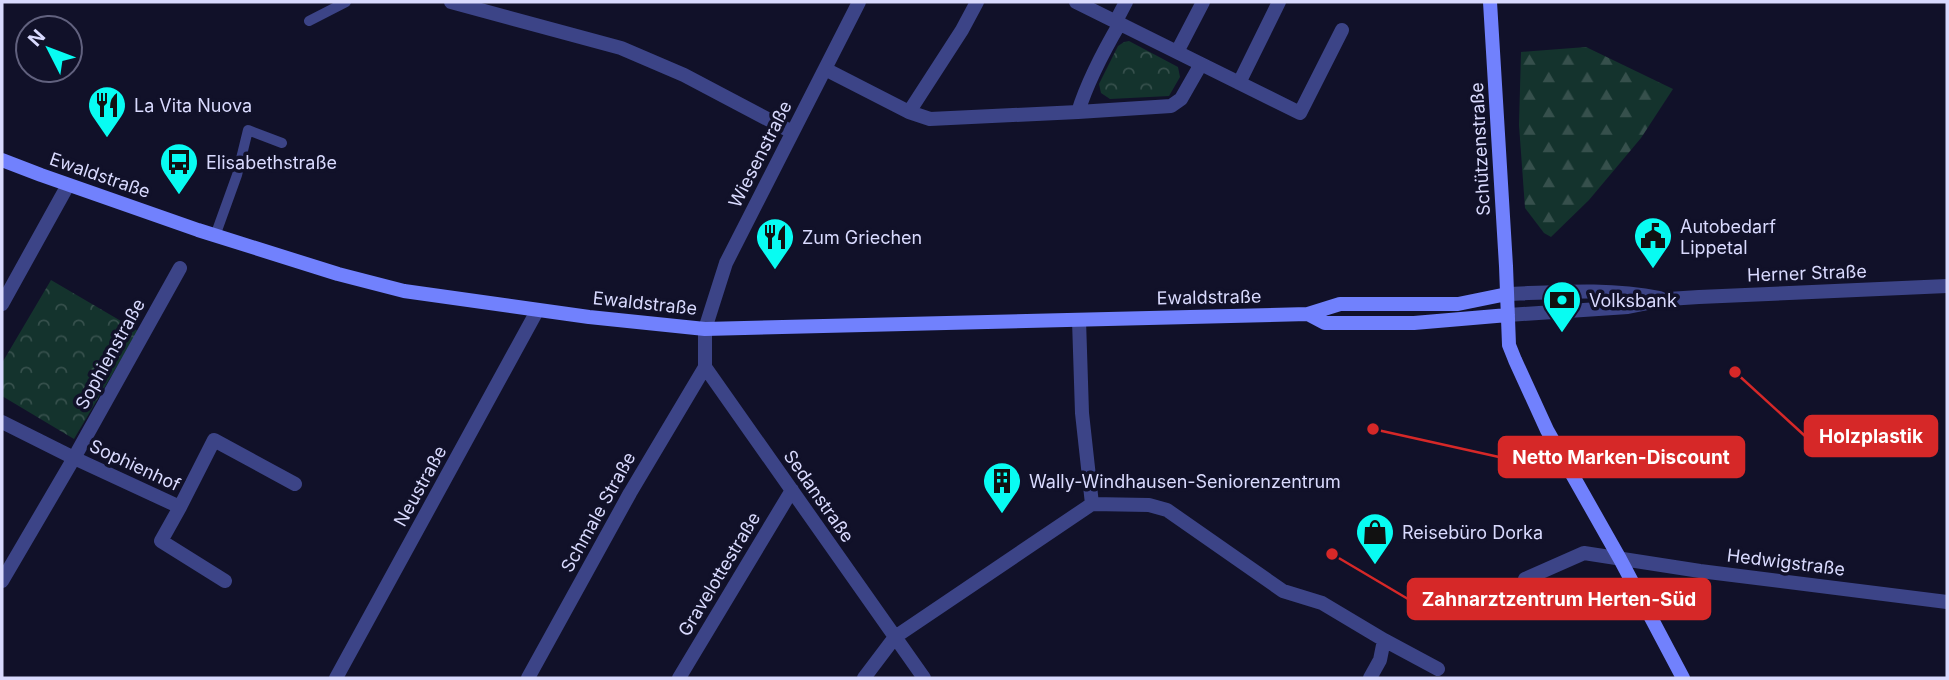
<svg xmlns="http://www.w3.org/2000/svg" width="1949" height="680" font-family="Inter,sans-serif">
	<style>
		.forest { fill: url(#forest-firs) }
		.park { fill: url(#park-crowns) }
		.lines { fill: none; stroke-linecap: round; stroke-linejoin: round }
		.service { stroke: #3c4487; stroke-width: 10 }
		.minor { stroke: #3c4487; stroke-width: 14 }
		.tertiary { stroke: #3c4487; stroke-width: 14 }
		.secondary { stroke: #7181fd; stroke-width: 14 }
		.labels { text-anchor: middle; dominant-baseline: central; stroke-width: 7; stroke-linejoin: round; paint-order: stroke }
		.poi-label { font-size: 18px; fill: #d9dafe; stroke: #111129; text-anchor: start }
		.street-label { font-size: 18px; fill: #d9dafe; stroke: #111129 }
		.leader { fill: none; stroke: #d62828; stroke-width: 2.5 }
		.callout-dot { fill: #d62828; stroke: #111129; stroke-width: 2.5 }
		.callout { fill: #d62828; stroke: #d62828; stroke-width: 2.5 }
		.callout-label { font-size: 19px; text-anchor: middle; font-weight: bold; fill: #fff }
	</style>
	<defs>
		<pattern id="forest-firs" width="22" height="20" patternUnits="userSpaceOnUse" patternTransform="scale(1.75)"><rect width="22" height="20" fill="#14332d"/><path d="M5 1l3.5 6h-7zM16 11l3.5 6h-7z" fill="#36504c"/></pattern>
		<pattern id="park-crowns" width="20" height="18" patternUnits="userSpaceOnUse" patternTransform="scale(1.75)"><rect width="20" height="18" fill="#14332d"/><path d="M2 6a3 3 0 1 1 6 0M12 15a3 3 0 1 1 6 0" fill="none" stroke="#36504c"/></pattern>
	</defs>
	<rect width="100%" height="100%" fill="#111129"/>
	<path class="forest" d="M1586,47L1673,89L1641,138L1589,200L1551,237L1544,233L1525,208L1519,125L1521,52Z"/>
	<path class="park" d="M1129,41L1178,67L1180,77L1169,96L1110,99L1101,93L1099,84L1118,46L1124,42Z
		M51,280L138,331L74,439L2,396V363Z"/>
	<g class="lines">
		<path class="service" d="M309,21L346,2
			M215,236L237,175L248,130L282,143"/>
		<path class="minor" d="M451,2L621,48L684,75L792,132
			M859,2L726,263L705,329V367L924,678
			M1116,21L1126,2
			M1177,52L1203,2
			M1201,64L1300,113L1342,30
			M825,69L909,112L930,119L1078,112L1171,106L1181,99L1201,64L1076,2
			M1239,83L1279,2
			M909,112L962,30L977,2
			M1078,112C1088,80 1103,52 1120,23
			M180,268L74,458L180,507L161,541L225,581
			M2,304L68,185
			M2,422L74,458L2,581
			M1092,504L1149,505L1167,510L1283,591L1322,603L1384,640L1380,660L1370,678
			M180,507L214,440L295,484
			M1525,579L1584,553L1700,571L1947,602
			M1384,640L1438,669
			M336,678L537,311
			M528,678L630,493L705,367
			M679,678L792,490
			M864,678L895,637L1092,504L1082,413L1079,320"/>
		<path class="tertiary" d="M1507,294C1560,292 1608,288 1660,298
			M1508,315L1628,307L1668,299L1699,297L1947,286"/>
		<path class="secondary" d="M1490,2L1506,266L1509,345L1515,360L1547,430L1620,559L1683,678
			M2,160L41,175L198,230L338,274L404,291L589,317L705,329L1308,314L1340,304H1458L1507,294
			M1308,314L1325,323H1414L1508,315"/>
	</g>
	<defs>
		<symbol id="restaurant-pin" viewBox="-11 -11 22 30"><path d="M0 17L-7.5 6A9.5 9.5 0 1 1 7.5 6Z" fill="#08fcf2" stroke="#111129"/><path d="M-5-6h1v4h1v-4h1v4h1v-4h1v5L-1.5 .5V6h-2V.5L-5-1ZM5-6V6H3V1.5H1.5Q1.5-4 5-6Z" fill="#111"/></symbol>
		<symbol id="bus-pin" viewBox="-11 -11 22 30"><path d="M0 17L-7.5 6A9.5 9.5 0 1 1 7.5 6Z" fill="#08fcf2" stroke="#111129"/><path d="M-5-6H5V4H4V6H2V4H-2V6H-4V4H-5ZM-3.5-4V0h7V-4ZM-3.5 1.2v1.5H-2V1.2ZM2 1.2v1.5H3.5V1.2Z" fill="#111"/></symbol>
		<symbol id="civic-pin" viewBox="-11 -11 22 30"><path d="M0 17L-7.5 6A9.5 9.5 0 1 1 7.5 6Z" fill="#08fcf2" stroke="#111129"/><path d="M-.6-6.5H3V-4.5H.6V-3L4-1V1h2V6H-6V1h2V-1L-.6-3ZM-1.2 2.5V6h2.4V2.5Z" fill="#111"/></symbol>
		<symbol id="bank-pin" viewBox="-11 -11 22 30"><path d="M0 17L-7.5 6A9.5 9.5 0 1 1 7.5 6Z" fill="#08fcf2" stroke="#111129"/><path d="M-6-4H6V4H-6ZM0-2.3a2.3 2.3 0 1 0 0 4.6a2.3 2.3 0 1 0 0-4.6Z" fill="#111"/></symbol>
		<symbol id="building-pin" viewBox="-11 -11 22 30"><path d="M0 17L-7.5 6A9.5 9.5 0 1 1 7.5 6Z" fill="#08fcf2" stroke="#111129"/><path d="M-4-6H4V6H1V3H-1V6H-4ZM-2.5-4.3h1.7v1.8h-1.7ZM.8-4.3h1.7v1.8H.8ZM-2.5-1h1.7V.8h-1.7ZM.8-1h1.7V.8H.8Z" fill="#111"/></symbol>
		<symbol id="shop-pin" viewBox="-11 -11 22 30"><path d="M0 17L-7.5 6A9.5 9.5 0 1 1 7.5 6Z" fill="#08fcf2" stroke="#111129"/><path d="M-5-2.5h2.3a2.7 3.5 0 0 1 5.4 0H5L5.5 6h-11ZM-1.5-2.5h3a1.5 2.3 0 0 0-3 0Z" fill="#111"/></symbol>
	</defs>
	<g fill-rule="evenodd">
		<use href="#restaurant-pin" x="85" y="83" width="44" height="60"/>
		<use href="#bus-pin" x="157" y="140" width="44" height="60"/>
		<use href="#civic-pin" x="1631" y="214" width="44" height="60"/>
		<use href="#restaurant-pin" x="753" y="215" width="44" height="60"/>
		<use href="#bank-pin" x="1540" y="278" width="44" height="60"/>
		<use href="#building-pin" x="980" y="459" width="44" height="60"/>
		<use href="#shop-pin" x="1353" y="510" width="44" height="60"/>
	</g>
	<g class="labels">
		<g class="poi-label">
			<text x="134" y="105">La Vita Nuova</text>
			<text x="206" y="162">Elisabethstraße</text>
			<text x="1680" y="226">Autobedarf<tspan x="1680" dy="21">Lippetal</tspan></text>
			<text x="802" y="237">Zum Griechen</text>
			<text x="1589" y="300">Volksbank</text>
			<text x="1029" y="481">Wally-Windhausen-Seniorenzentrum</text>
			<text x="1402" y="532">Reisebüro Dorka</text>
		</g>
		<g class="street-label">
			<text transform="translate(1480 149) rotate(-93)">Schützenstraße</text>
			<text transform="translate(760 154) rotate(-63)">Wiesenstraße</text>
			<text transform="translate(100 175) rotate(19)">Ewaldstraße</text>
			<text transform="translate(1807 273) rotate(-2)">Herner Straße</text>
			<text transform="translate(1209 297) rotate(-1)">Ewaldstraße</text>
			<text transform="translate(645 303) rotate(6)">Ewaldstraße</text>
			<text transform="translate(110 354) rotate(-61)">Sophienstraße</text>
			<text transform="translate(135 465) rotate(25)">Sophienhof</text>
			<text transform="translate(420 486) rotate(-61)">Neustraße</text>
			<text transform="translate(819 496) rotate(55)">Sedanstraße</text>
			<text transform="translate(598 512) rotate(-61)">Schmale Straße</text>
			<text transform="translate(1786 562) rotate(7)">Hedwigstraße</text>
			<text transform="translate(719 574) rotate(-59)">Gravelottestraße</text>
		</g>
	</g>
	<path class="leader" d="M1735 372L1805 436M1373 429L1499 457M1332 554L1408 599"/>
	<g class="callout-dot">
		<circle cx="1735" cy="372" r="7"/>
		<circle cx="1373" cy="429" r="7"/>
		<circle cx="1332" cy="554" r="7"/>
	</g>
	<g class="callout">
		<rect x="1805" y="416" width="132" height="40" rx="7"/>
		<rect x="1499" y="437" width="245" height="40" rx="7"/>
		<rect x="1408" y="579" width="302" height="40" rx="7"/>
	</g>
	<g class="callout-label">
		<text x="1871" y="443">Holzplastik</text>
		<text x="1621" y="464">Netto Marken-Discount</text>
		<text x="1559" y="606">Zahnarztzentrum Herten-Süd</text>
	</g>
	<rect width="1949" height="680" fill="none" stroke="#d9dafe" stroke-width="7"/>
	<g transform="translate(49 49) rotate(312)"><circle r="33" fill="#111129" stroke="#61617e" stroke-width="2"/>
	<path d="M0-5L12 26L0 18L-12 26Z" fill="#08fcf2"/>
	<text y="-10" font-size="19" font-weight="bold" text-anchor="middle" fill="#d9dafe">N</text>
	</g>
</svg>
